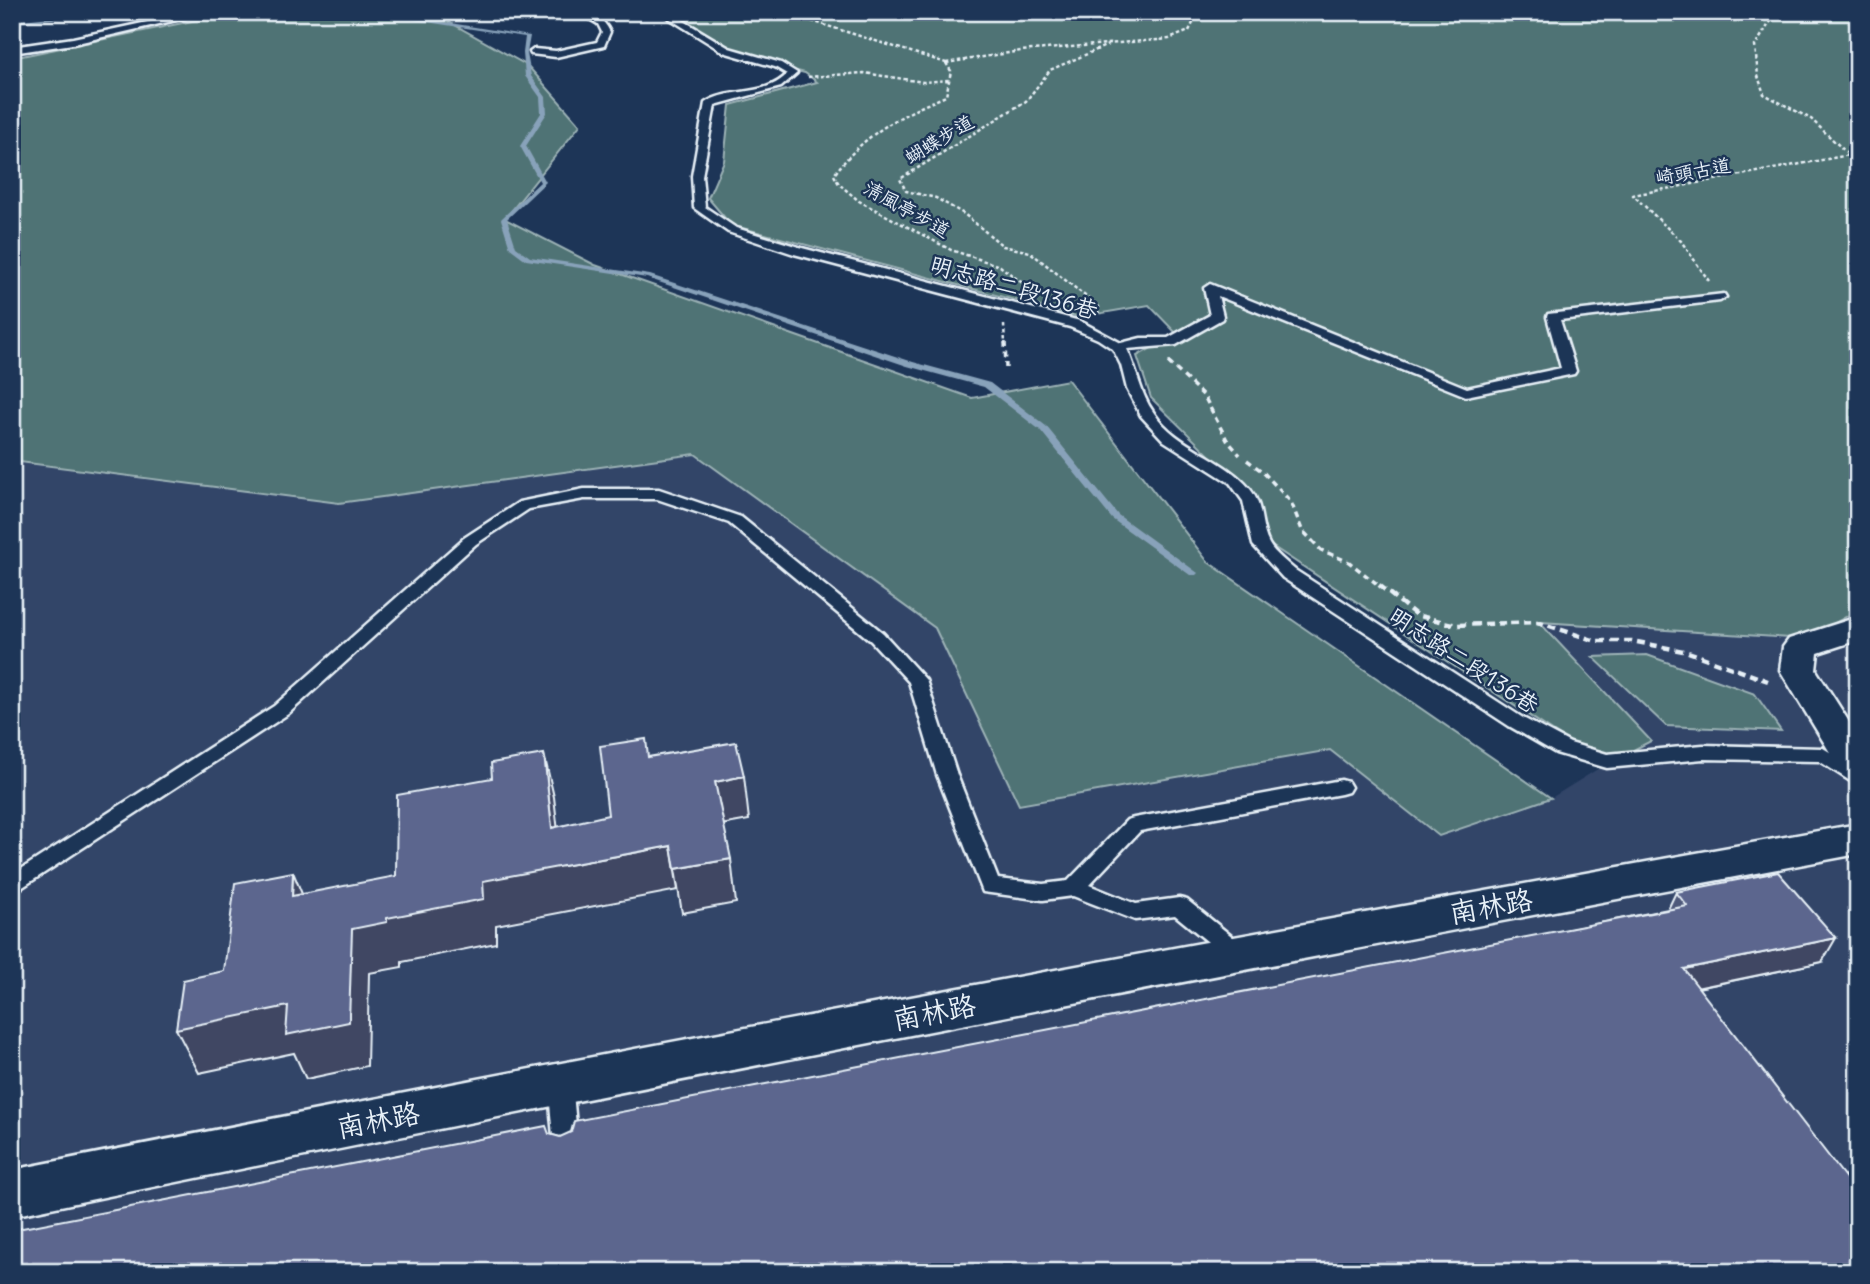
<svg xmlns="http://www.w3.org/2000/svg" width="1870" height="1284" font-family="Delius,'LXGW WenKai TC',sans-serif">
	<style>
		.built { fill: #304468 }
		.green { fill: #507374; stroke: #9cb2b6; stroke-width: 2 }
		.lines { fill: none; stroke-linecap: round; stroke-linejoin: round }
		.stream { fill: #88a2ba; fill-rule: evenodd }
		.service-casing { stroke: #e8f1f8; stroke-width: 5 }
		.minor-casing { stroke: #e8f1f8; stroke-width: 5 }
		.path-far2 { stroke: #e8f1f8; stroke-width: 2.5; stroke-dasharray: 3.5 2.5; stroke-linecap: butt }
		.path-far1 { stroke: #e8f1f8; stroke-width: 3.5; stroke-dasharray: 6 4.5; stroke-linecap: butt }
		.path { stroke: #e8f1f8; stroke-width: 4.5; stroke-dasharray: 8 5; stroke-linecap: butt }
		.service { fill: #1d3557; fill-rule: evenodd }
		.minor { fill: #1d3557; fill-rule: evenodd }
		.wall { fill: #4e587a; stroke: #e8f1f8; stroke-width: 2 }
		.shaded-wall { fill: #404763; stroke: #e8f1f8; stroke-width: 2 }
		.building { fill: #5b668e; stroke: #e8f1f8; stroke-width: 2 }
		.labels { text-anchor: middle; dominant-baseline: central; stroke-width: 5; stroke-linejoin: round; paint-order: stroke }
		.far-street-label { font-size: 19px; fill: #e8f1f8; stroke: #1d3557 }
		.street-label { font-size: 23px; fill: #e8f1f8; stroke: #1d3557 }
		.near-street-label { font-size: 28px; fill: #e8f1f8; stroke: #1d3557 }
	</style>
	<rect width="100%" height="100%" fill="#1d3557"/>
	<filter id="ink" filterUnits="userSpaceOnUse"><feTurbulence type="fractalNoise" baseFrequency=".0143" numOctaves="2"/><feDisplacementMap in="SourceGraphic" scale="14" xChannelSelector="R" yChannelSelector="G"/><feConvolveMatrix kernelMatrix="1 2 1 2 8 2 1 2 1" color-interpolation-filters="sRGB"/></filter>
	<g filter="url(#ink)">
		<path class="built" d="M695,454L936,628L1019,805L1330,750L1440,836L1551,798L1604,765L1537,622L1806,639L1858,610V1272H12V461L339,503Z"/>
		<path class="green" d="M236,12H398L442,18L528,66L580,125L505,219L595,265L972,398L1068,380L1208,562L1551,798L1439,836L1330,750L1019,805L935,628L695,454L339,503L20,462L12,474V58Z
			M669,12H1858V610L1806,639L1539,622L1651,741L1604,765L1269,544L1239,484L1151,398L1137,356L1177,334L1149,305L1079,317L731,225L708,198L724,161L730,105L817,82L805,73L752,60Z
			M1647,655L1755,694L1781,731L1666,726L1593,657Z"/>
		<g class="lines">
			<path class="stream" d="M101,12H121L12,23V21Z
				M382,12L530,36L527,53L531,76L546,97L547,113L526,146L546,182L507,219L516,247L530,257L650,275L913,362L990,383L1046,426L1118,515L1198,573L1196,575H1190L1112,519L1040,430L984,387L907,366L647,278L526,260L510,248L501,219L540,182L520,146L541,113L540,97L525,76L523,53L525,37L394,17Z"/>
			<defs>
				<path id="service" d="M194,12H211L73,44L12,53V47L73,38Z
					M578,12C594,12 603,18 610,32L604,46L556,57L531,54L530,52L534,49L556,51L597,42L602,32L598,24Z
					M659,12H669L729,48L781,63L797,73L781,87L715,105L702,176L705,207L736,228L802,248L1080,321L1121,343L1141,338H1168L1210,315L1204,288L1210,284L1467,388L1561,368L1547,317L1548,314L1724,294L1726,297L1720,301L1560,320L1576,371L1574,374L1466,396L1218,296L1223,316L1222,319L1176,345L1127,349C1137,370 1140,394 1154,413C1177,448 1224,457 1250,489C1264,506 1259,525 1269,544C1274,553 1287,563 1295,570L1523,718L1570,743L1607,754L1703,745L1823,748L1858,769V786L1819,761L1703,759L1607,768L1556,753L1509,726L1283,578L1253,545L1243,501L1230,483L1164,441L1141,416L1127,389L1121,365L1113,349L1098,339L1070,327L794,254L728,232L694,208L692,176L705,103C728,87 767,97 787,74L775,67L723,52Z
					M584,489H659L741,517L883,633L926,680L957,775L998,879L1043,884L1068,881L1127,820L1134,818L1341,780L1348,782L1351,787L1348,792L1341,794L1140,831L1089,885L1136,904L1179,898L1187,900L1245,947L1248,953L1245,959L1237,962L1229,959L1175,915L1135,920L1073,896L1043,900L983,892L937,775L909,682L871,641L729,523L657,499H584L529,509L476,544L288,714L12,894V875L274,706L464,538L519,502Z
					M560,1072L568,1075L572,1082L578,1147L575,1155L566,1158L557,1155L554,1147L548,1082L552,1075Z"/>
				<path id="minor" d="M1858,617V640L1818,653L1816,670L1858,736V773L1844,769L1834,759L1780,670L1783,647L1789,639Z
					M1858,824V854C1241,969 626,1089 12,1216V1170C626,1048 1242,934 1858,824Z"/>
			</defs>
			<use href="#service" class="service-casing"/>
			<use href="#minor" class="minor-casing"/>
			<path class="path-far2" d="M783,12L946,63
				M1768,12L1774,16L1755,46L1758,76L1764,94L1811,119L1849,155
				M946,63L951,71L946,96C902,114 862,135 834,175L839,184L859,201L951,250L1000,266L1033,291
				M946,63L1021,51L1169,39L1189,31L1194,21L1193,12
				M808,77L864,73L923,82L949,80
				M1849,155L1853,175L1858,177
				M1709,281L1681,241L1633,195L1849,155
				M1098,314L1099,307L1030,252L1003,246L964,214L936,198L906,191L900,179L1026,101L1050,70L1108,45
				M1004,325L1005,344"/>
			<path class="path-far1" d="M1005,342L1006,368
				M1168,362L1204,396L1227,440L1240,455
				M1247,460L1263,472L1291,502L1302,530L1321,550L1349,562L1381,587"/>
			<path class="path" d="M1379,585L1416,615L1456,625L1537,622L1596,641H1632L1688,652L1768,681"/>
			<use href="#service" class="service"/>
			<use href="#minor" class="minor"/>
		</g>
		<path class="wall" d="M1676,892L1822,962L1698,988L12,1272L549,1134L560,1137L1668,909Z"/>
		<path class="shaded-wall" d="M544,754L554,797L562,866L671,846L678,890L496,925V943L402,962V967L369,973L367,1066L306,1079L294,1053L199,1073L176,1029L352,929L483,881L552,828Z
			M744,776L749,820L721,825L715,782Z
			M731,859L736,903L682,913L675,869Z
			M293,872L311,916L292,896Z
			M1836,938L1822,962L1672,993L1684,969Z"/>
		<path class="building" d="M646,739L648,757L736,742L744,776L715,782L731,859L675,869L671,846L483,881L484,899L387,918V922L352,929L349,1022L286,1035L288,1006L176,1029L183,980L224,971L235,883L293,872L292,896L396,876L397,795L492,778L491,763L544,754L552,828L608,815L600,746Z
			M1778,872L1836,938L1684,969L1858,1194V1272H12V1230L546,1126L549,1134L560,1137L571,1132L574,1121L1687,906L1676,892Z"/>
	</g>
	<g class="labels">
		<g class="far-street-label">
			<text transform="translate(939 139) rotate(-31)">蝴蝶步道</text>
			<text transform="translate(1693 171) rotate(-10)">崎頭古道</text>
			<text transform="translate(907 209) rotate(29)">清風亭步道</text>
		</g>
		<g class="street-label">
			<text transform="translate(1014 287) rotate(16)">明志路二段136巷</text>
			<text transform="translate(1464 660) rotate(33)">明志路二段136巷</text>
		</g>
		<g class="near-street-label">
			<text transform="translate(1491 906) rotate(-10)">南林路</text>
			<text transform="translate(934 1012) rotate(-11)">南林路</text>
			<text transform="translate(378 1120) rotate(-11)">南林路</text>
		</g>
	</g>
	<rect width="1870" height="1284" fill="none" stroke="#1d3557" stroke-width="42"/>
	<rect x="21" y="21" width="1828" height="1242" fill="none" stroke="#e8f1f8" stroke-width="2.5" filter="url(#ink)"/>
</svg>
